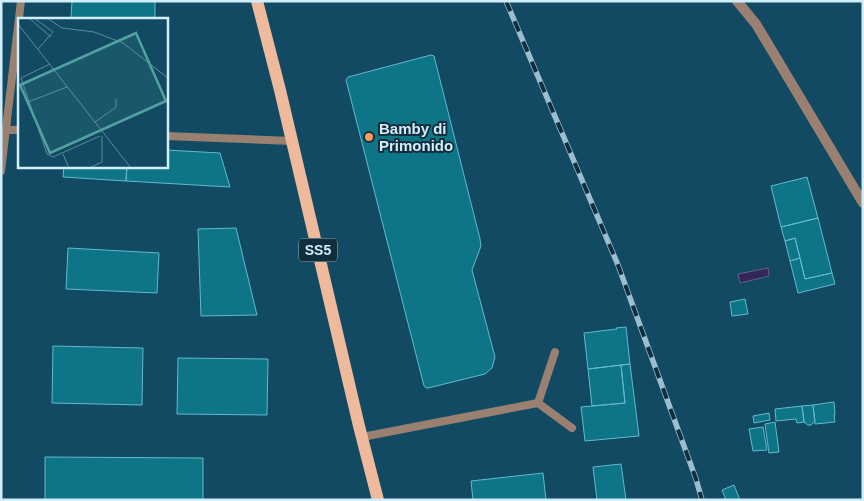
<svg xmlns="http://www.w3.org/2000/svg" width="864" height="501" font-family="Arial,sans-serif">
	<style>
		.water { fill: #332659; stroke: #63628a }
		.building { fill: #0e7586; stroke: #63bacc }
		.lines { fill: none; stroke-linecap: round; stroke-linejoin: round }
		.lane { stroke: #9a8071; stroke-width: 8 }
		.street { stroke: #9a8071; stroke-width: 10 }
		.primary { stroke: #efba9b; stroke-width: 12 }
		.rail-casing { stroke: #9abecf; stroke-width: 5.5 }
		.rail { stroke: #102e3c; stroke-width: 4; stroke-dasharray: 11; stroke-linecap: butt }
		.poi-dot { fill: #ff9b5a; stroke: #102e3c; stroke-width: 2 }
		.labels { text-anchor: middle; dominant-baseline: central; stroke-width: 4; stroke-linejoin: round; paint-order: stroke }
		.shield { fill: #102e3c; stroke: #98b4c2; stroke-width: 1 }
		.shield-label { font-size: 14px; font-weight: bold; fill: #d2edfc }
		.poi-label { font-size: 15px; font-weight: bold; fill: #d2edfc; stroke: #102e3c; text-anchor: start }
		.inset-road { fill: none; stroke: #5e8ba0; stroke-width: 1 }
		.view { fill: #53a0a0; fill-opacity: 0.15; stroke: #53a0a0; stroke-width: 2.5 }
		.inset-edge { fill: none; stroke: #d2edfc; stroke-width: 2.5 }
	</style>
	<rect width="100%" height="100%" fill="#114a62"/>
	<path class="water" d="M768,268L769,276L740,283L738,274Z"/>
	<path class="building" d="M72,1H155V19H71Z
		M431,55L434,56L480,239L481,246L472,270L495,357L492,368L485,374L428,388H426L424,386L346,80L348,77Z
		M166,150L220,153L230,187L126,181L127,166H166Z
		M64,166H127L126,181L63,177Z
		M807,177L818,218L781,227L771,186Z
		M818,218L832,273L805,279L795,238L785,241L781,227Z
		M236,228L257,315L201,316L198,229Z
		M795,238L800,258L790,261L785,241Z
		M68,248L159,253L157,293L66,289Z
		M800,258L805,279L832,273L835,284L798,293L790,261Z
		M745,299L748,314L732,316L730,302Z
		M626,327L630,364L588,369L584,333L617,329L616,328Z
		M53,346L143,348L142,405L52,403Z
		M178,358L268,359L267,415L177,414Z
		M630,364L639,436L585,441L581,407L625,403L621,365Z
		M621,365L625,403L592,406L588,369Z
		M834,402L835,415H834L835,422L815,424L813,405Z
		M813,405L815,421L811,425H808L804,422L802,406Z
		M802,406L804,422L797,423L796,419L776,421L775,409Z
		M769,413L770,420L754,423L753,416Z
		M775,422L779,452L769,453L765,424Z
		M763,427L767,450L753,451L749,429Z
		M45,457L203,458V500H45Z
		M621,464L626,500H597L593,467Z
		M543,473L546,500H473L471,481Z
		M734,485L740,500H726L722,490Z"/>
	<g class="lines">
		<path class="lane" d="M6,130H19
			M166,136L292,141
			M1,171L21,1
			M538,403L572,428
			M362,437L538,403L555,352"/>
		<path class="street" d="M737,1L756,24L863,203"/>
		<path class="primary" d="M257,1L280,90L359,426L378,500"/>
		<defs>
			<path id="rail" d="M506,1L618,265L696,479L702,500"/>
		</defs>
		<use href="#rail" class="rail-casing"/>
		<use href="#rail" class="rail"/>
	</g>
	<circle class="poi-dot" cx="369" cy="137" r="5"/>
	<g class="labels">
		<rect class="shield" x="299" y="238.5" width="38" height="23" rx="4"/>
		<g class="shield-label">
			<text x="318" y="250">SS5</text>
		</g>
		<g class="poi-label">
			<text x="379" y="128">Bamby di<tspan x="379" dy="17">Primonido</tspan></text>
		</g>
	</g>
	<g transform="translate(18 18)">
		<rect width="150" height="150" fill="#114a62"/>
		<path class="inset-road" d="M11,0L33,19M16,0L35,14L20,31M29,0L44,10L76,14L105,25L150,60M0,6L113,150M32,46L3,60L29,136L35,139L82,118M10,84L49,69M77,104L98,89V81M45,136L51,150M71,150L84,144V118"/>
		<path class="view" d="M118,15L148,83L32,135L2,67Z"/>
		<rect width="150" height="150" class="inset-edge"/>
	</g>
	<rect width="864" height="501" fill="none" stroke="#d2edfc" stroke-width="5"/>
</svg>
